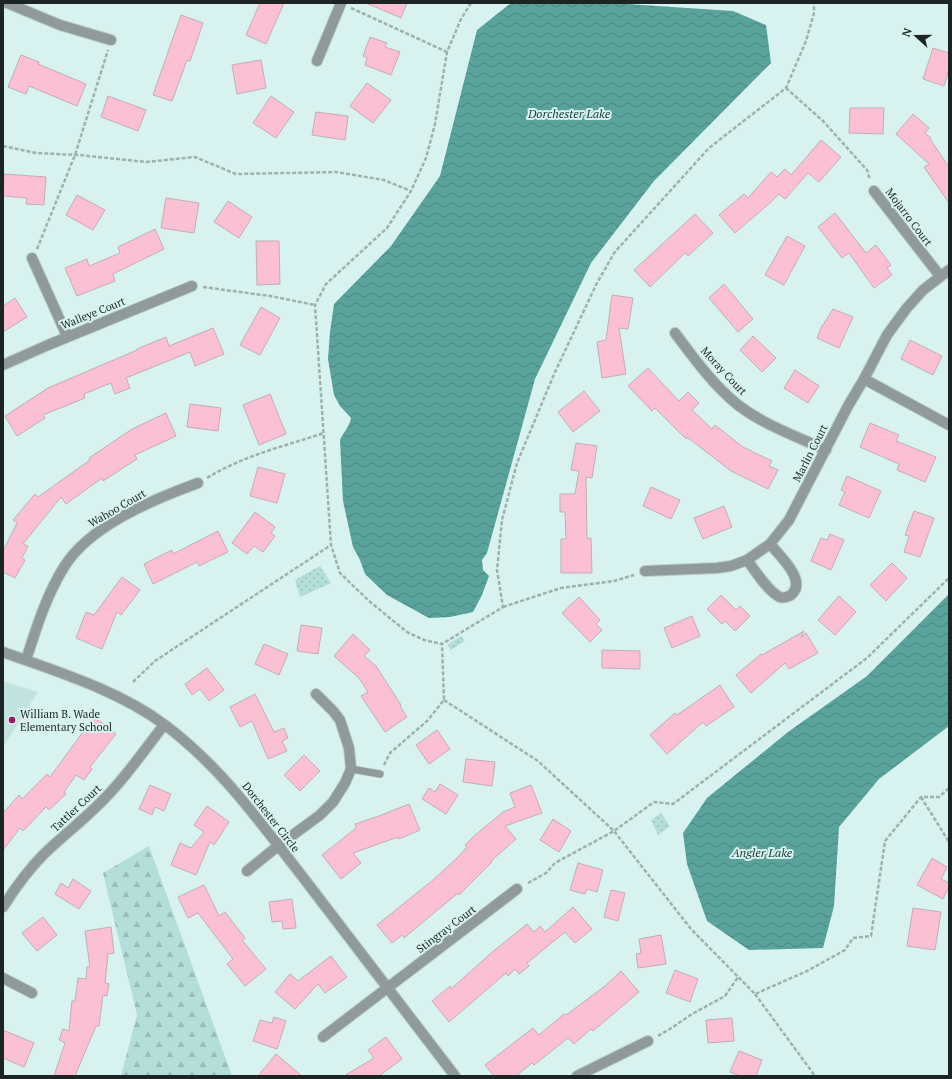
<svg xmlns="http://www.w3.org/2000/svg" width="952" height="1079" font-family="'PT Serif',serif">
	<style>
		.built { fill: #c2e4e0 }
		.forest { fill: url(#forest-firs) }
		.park { fill: url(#park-dots) }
		.water { fill: url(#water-waves) }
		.building { fill: #fcc0d5; stroke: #c3adb4 }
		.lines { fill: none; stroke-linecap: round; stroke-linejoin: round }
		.service-casing { stroke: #b6cdca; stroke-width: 8 }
		.minor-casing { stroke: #b6cdca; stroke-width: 12 }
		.path { stroke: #9db2af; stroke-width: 2.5; stroke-dasharray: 4 2; stroke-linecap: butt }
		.service { stroke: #909a99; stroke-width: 7 }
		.minor { stroke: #909a99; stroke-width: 10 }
		.poi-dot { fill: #a1155e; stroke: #d8f2ef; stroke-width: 1.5 }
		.labels { text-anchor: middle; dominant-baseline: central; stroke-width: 4; stroke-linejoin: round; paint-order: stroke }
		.street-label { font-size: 11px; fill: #1c2524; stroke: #d8f2ef }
		.poi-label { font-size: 11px; fill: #1c2524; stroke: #d8f2ef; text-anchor: start }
		.water-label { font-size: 12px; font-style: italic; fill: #173b37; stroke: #d8f2ef }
	</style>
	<defs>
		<pattern id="forest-firs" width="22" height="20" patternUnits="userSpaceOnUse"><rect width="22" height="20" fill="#b3ded9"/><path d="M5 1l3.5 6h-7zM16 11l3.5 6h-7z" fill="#99beba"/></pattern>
		<pattern id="park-dots" width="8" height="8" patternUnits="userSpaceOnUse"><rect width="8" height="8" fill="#b3ded9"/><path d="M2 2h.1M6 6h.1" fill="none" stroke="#99beba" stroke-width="1.8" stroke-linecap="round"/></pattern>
		<pattern id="water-waves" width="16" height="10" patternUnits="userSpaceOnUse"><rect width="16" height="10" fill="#5aa39c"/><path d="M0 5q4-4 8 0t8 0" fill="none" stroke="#4a857f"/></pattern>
	</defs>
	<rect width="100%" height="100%" fill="#d8f2ef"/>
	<path class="built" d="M3,681L38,692L3,747Z"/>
	<path class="forest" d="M149,846L232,1076H121L137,1015L103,873Z"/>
	<path class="park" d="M320,566L331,583L300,597L295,580Z
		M461,636L465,641L451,650L447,645Z
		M661,813L670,826L658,835L651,820Z"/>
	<path class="water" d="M511,3H612L733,11L766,25L771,63L654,181L591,263L535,379L487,553L482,560L483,570L489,576L482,595L473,612L450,617L429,618L387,595L365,574L360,560L353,547L343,501L340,440C344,431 349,428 351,418L340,406L334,395L328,359L330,332L334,304L391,246L440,176L477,30Z
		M949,594V726L879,779L839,827L834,906L823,948L749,950L707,921L687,864L683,833L707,798L788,732L867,676Z"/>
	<path class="building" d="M260,3H284L266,44L246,35Z
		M366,3H407L401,18Z
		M181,15L203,23L190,61L187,60L172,101L153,95Z
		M370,37L387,43L385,47L400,52L391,75L365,65L367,58L363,56Z
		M933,48L949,53V69L944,86L923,79Z
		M21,55L39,62L38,64L86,84L77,106L29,86L26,94L8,87Z
		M261,60L266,88L237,94L232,65Z
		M367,83L391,100L373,123L350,106Z
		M108,96L146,110L138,131L101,117Z
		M271,96L294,112L276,138L253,123Z
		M850,108H884L883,134L849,133Z
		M316,112L348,116L345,140L312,135Z
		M913,114L929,128L925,133L931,138L930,139L949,167V203L924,167L929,164L896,134Z
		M821,140L841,157L819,182L808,173L785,199L779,194L771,202L735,233L719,215L744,194L748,198L771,172L777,177L785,169L791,175Z
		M4,174L46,177L44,205L26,204L27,198L3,196Z
		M77,195L105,210L93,230L66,215Z
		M166,198L199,203L194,233L161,228Z
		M228,201L252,217L239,238L214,222Z
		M835,213L866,253L876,245L891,265L887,268L892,275L874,288L849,253L842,258L818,227Z
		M695,214L713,233L688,256L685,253L650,287L634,270Z
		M155,229L164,249L113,274L115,281L77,296L65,268L87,259L89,266L120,253L118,247Z
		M787,236L805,246L784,285L765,275Z
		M256,241H279L280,284L257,285Z
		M724,284L753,319L738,332L709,298Z
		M612,295L633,298L628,329L619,328L626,374L602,378L597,342L606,340Z
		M15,298L27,317L3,332V306Z
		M261,307L280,318L260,355L240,345Z
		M833,309L853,317L839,348L817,338L821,328Z
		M213,328L224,354L195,366L190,352L126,378L130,388L115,394L111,383L84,394L85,398L43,415L45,418L17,436L5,416L48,388L137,350V349L166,337L169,346Z
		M753,336L776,358L762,372L740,350Z
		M910,340L942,356L933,375L901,359Z
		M648,368L679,401L688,392L699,403L692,410L712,429L715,425L743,447L772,461L769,466L778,470L768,489L731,471L687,437L686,439L655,408L652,411L628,386Z
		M795,370L819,386L808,403L784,388Z
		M584,391L600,411L573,432L558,412Z
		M270,394L286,434L259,445L243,405Z
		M190,404L221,408L218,431L187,427Z
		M166,413L176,436L135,455L137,459L103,481L102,478L66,504L61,497L23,544L28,546L22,558L25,560L15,578L3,572V551L17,523L13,520L35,494L38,497L90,460L89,458L132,429Z
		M870,423L899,435L896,441L936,457L925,482L897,470L899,464L860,447Z
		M576,443L597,446L592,478L586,477L587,539L591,538L592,573H561V539H566L565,512H560V494H575L579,471L571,470Z
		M258,467L285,474L277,503L250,496Z
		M847,476L881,491L869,518L839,505L845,492L841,490Z
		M651,487L680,500L671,519L643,506Z
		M724,506L732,527L703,539L694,518Z
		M914,511L934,518L920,557L904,552L909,536L905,535Z
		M255,512L275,527L271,533L275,536L263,552L254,546L247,554L232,543Z
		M218,531L228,552L199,566L197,562L153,584L144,564L172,550L173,554Z
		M830,534L844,540L831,570L811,561L821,538L827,540Z
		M892,563L907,578L886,601L870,585Z
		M122,577L140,590L121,615L117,612L102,649L76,638L86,612L94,615Z
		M721,595L736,610L740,606L750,616L735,631L725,621L722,624L707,609Z
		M839,596L856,612L835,635L818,620Z
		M579,597L600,620L596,624L602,630L590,642L562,613Z
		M692,616L700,636L672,648L664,628Z
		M301,625L322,628L318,654L297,651Z
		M804,631L801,638L806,633L818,653L789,669L785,663L751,693L736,675L761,654L762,655Z
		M353,634L370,650L364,656L376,666L401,705L400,706L407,717L385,732L361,696L368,692L359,678L334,656Z
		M264,644L288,654L279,675L255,664Z
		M602,650L640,651V669L602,668Z
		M207,668L224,690L209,701L200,689L192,695L185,684Z
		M720,685L734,707L706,726L703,722L667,754L650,735L675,713L677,715Z
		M255,694L274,732L284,728L288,738L282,741L287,751L268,759L252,721L240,727L230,707Z
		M94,717L116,734L90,767L92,769L84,780L76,775L64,792L66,794L49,810L46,807L23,831L20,828L3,850V813L19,795L22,799L47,774L50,777Z
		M437,730L450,749L429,764L416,745Z
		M304,755L320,771L300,791L284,775Z
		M466,759L495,762L492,786L463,782Z
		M440,784L458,795L446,814L422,799L429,788L435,792Z
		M150,785L171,794L164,811L155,807L152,815L139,809Z
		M531,785L542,813L505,826L516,839L491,861L492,862L459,895L458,893L404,938L402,935L392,943L377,925L433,880L457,858L467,847L465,845L474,836L503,812L515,807L510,793Z
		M409,804L420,830L399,839L398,837L353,853L361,863L341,879L322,855L356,828L355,824L379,816Z
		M207,806L229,822L214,845L210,842L196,875L171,865L180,843L191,848L204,832L194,825Z
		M553,819L571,831L559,852L540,840Z
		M932,858L947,867L941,879L949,883V887L943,899L917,885Z
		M578,863L603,870L597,892L587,889L585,894L570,890Z
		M73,879L91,891L79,909L55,894L61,883L68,888Z
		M204,885L219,916L225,912L245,938L242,940L266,969L245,986L227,964L233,959L198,913L188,918L178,897Z
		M611,890L625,893L618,921L604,917Z
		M292,899L296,928L283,929L282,921L272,922L269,902Z
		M573,907L592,929L575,943L565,932L527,963L529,966L519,974L515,969L508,976L506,973L449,1022L432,1001L450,986L451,989L490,954L527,924L534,932L540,926L545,932Z
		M913,908L941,912L935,950L907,946Z
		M43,917L57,935L37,951L22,933Z
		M111,927L114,953L108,954L105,983L109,984L107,996L103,995L99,1026H96L75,1076H54L65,1043L59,1040L63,1029L69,1031L72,1001H75L78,978L86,979L87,967H90L85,931Z
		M661,935L666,964L638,968L636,954L641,953L639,939Z
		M331,956L347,977L325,993L318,984L295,1009L275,992L290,974L298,981Z
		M675,970L698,979L690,1002L666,993Z
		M621,971L639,992L593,1031L591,1029L574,1044L568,1038L534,1065L532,1063L516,1076H494L485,1065L533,1028L539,1035L564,1014L566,1015L605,986Z
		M274,1017L286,1021L277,1049L253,1041L260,1020L272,1023Z
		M732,1018L734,1041L708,1043L706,1020Z
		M3,1030L34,1043L24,1067L3,1058Z
		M386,1037L402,1059L379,1076H344L374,1058L368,1050Z
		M739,1051L762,1060L756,1076H740L730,1072Z
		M276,1054L302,1076H258Z"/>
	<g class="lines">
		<defs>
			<path id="service" d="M351,769L380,774"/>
			<path id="minor" d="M7,3L60,25L111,40
				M317,61L341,3
				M874,191L940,276
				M32,258L67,336
				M675,333C694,358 713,385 738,405C764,425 796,436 826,450
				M3,365L48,345L192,286
				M864,379L949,425
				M747,560C755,570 768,592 780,597C783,598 788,597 791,595C808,581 779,555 770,544
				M645,571L717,568L731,566L747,560L770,544L789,520L848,406L864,379L887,335L906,309L923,290L949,270
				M3,652C58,672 118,690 165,725C222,768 259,821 302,876C353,942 404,1009 455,1076
				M26,660C36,629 46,596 64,567C89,526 154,499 198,483
				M247,871L278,846L320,815L333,802L345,783L351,769L349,748L340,720L333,711L316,694
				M3,907C15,888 28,870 44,854C64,835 86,818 105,798C127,776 145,749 164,725
				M3,978L32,993
				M323,1037L517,889
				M577,1076L648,1041"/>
		</defs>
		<use href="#service" class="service-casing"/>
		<use href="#minor" class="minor-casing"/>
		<path class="path" d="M471,3L461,19L447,52L435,124L426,158L411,191L387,228L326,284L315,305L331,545L340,573L369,601L407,632L424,640L442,644L503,607L497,570L502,520L517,463L555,372L596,285L614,253L709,148L786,88L806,41L814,13V3
			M351,8L447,52
			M786,88L823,121L867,170L870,180
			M3,146L36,153L79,155L146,162L195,157L236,174L336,172L384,180L411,191
			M37,249L75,155L108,50
			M203,287L270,296L315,305
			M207,478C242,456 285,446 324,433
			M503,607L561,588L614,581L634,575
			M133,682L155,661L331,545
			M444,700L538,761L614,831L691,929L755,994L807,971L845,950L853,938L871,936L885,841L921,797H939L949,788
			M384,765L390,753L427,721L444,700L442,644
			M921,797L949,842
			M528,883L546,873L555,863L614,831L654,802L673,804L867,658L949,578
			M755,994L815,1076
			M658,1036L673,1027L692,1014L725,996L738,977"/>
		<use href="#service" class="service"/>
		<use href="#minor" class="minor"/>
	</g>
	<circle class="poi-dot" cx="12" cy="720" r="4"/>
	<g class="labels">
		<g class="street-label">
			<text transform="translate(909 217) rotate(53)">Mojarro Court</text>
			<text transform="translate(93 313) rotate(-22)">Walleye Court</text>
			<text transform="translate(724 371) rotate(47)">Moray Court</text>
			<text transform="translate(810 453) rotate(-63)">Marlin Court</text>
			<text transform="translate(117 508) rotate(-30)">Wahoo Court</text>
			<text transform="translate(76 808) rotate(-43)">Tattler Court</text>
			<text transform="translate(271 817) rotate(52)">Dorchester Circle</text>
			<text transform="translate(446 929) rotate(-37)">Stingray Court</text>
		</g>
		<g class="poi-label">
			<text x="20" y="714">William B. Wade<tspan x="20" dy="13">Elementary School</tspan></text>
		</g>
		<g class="water-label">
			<text x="569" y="113">Dorchester Lake</text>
			<text x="762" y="852">Angler Lake</text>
		</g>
	</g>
	<rect width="952" height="1079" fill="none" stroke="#1c2524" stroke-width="8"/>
	<g transform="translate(916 36) rotate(291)" stroke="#d8f2ef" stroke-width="3" paint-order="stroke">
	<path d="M0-3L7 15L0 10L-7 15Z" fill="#1c2524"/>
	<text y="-6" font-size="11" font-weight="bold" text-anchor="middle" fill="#1c2524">N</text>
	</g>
</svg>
